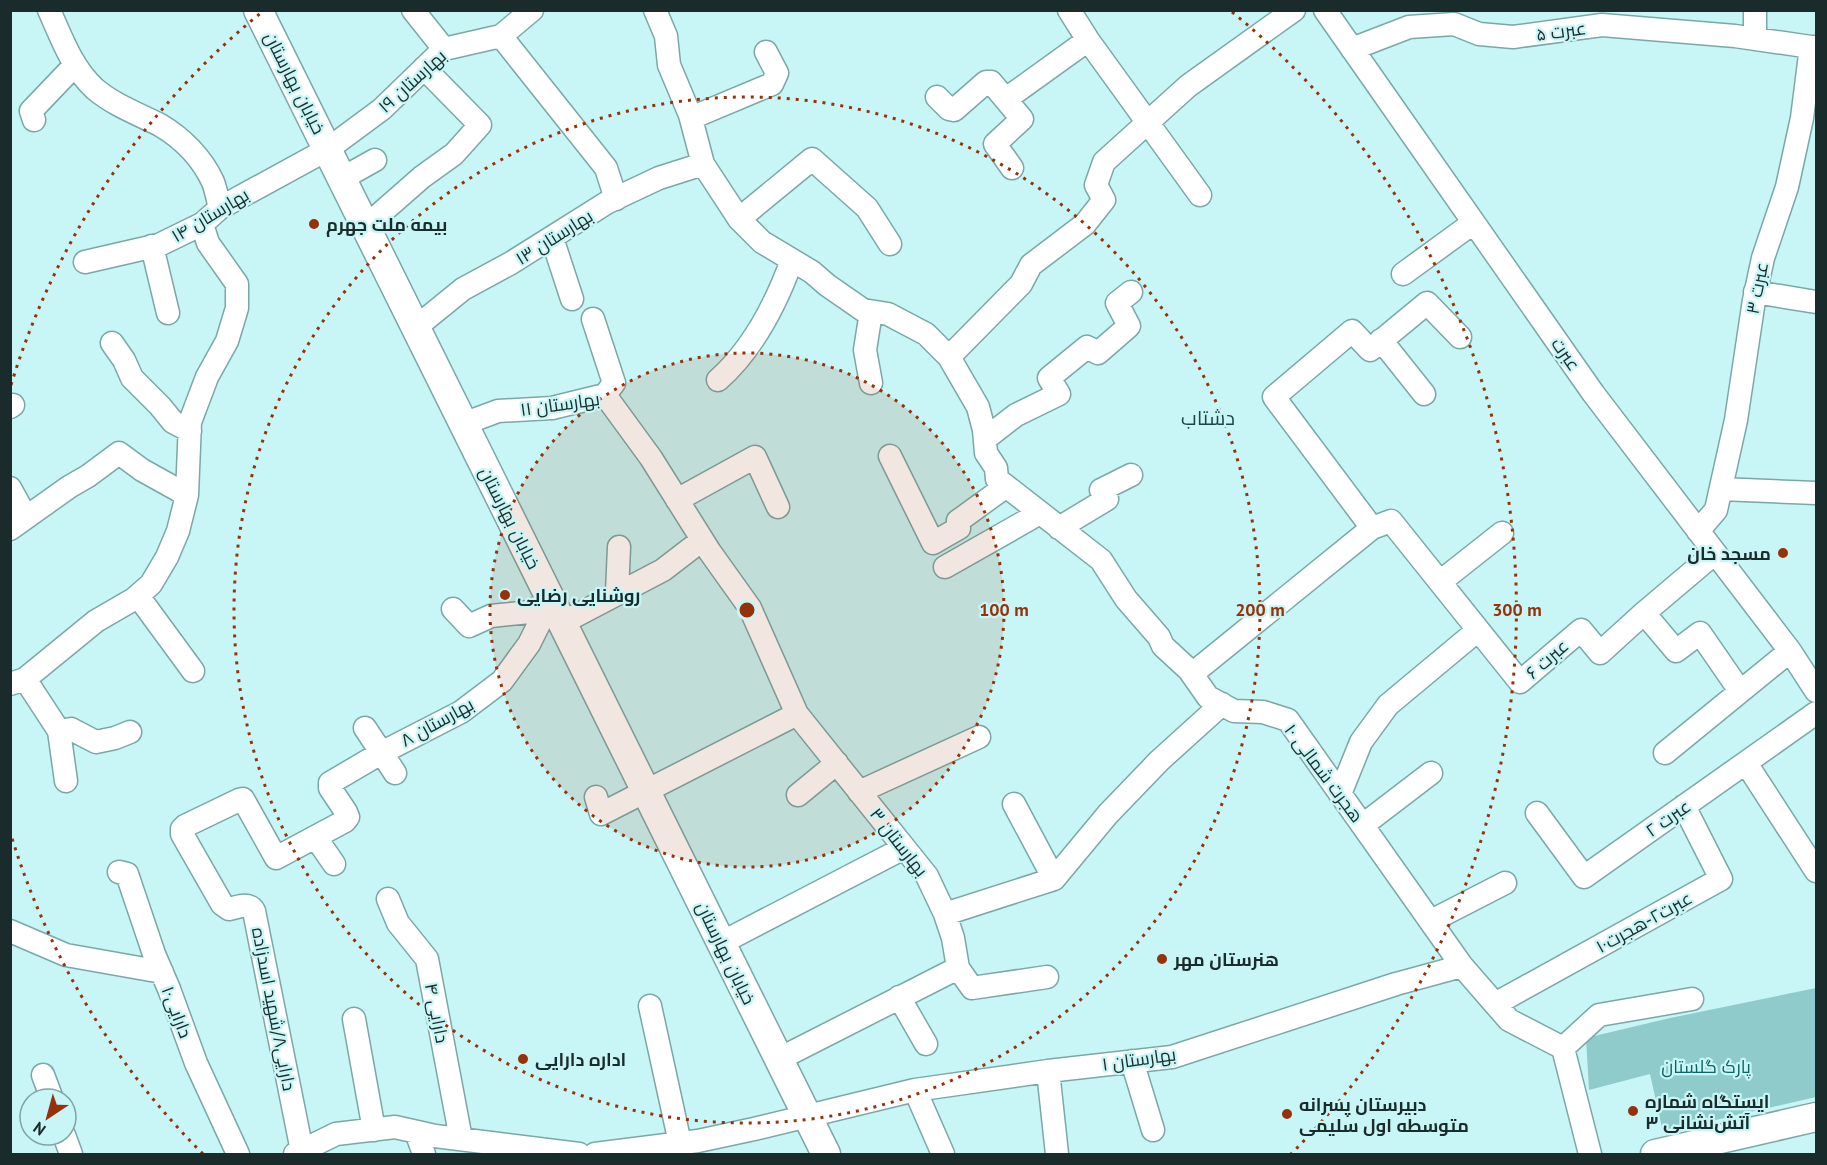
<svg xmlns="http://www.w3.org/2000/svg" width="1827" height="1165" font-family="'PT Sans',Cairo,sans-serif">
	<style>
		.green { fill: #8fcbcb }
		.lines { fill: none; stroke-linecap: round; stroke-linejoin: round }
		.minor-casing { stroke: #7ba7a7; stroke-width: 25 }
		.major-casing { stroke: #7ba7a7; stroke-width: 31 }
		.minor { stroke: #fff; stroke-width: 22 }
		.major { stroke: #fff; stroke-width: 28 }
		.ring { fill: none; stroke: #97310a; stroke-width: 3; stroke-dasharray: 3 6 }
		.poi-dot { fill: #97310a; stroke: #c8f5f5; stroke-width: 2 }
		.labels { text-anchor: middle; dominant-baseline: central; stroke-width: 4.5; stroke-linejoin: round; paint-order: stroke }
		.street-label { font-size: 18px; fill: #1a2b2b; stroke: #c8f5f5 }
		.poi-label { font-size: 18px; font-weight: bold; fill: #1a2b2b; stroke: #c8f5f5; text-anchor: start }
		.park-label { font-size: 18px; fill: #0e6364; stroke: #c8f5f5 }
		.neighbourhood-label { font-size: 20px; fill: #1c4646; stroke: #c8f5f5 }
		.centre { fill: #97310a; stroke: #c8f5f5; stroke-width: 3 }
		.ring-label { font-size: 18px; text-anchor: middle; font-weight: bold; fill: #97310a; stroke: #c8f5f5; stroke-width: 4.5; stroke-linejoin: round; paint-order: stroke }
	</style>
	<rect width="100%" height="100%" fill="#c8f5f5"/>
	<path class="green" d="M1816,988V1097L1663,1132L1650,1074L1589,1090L1586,1038L1670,1018Z"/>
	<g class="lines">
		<defs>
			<path id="minor" d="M49,10C62,39 72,68 95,89C114,105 138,114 160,125C182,138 202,158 213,182C216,190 218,200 220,208
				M413,10L444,49
				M655,10L666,36L669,65L690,115L703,164L739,219L762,242L812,272L827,285L863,310L888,314L926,334L949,357L978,407L984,430L986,453L996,468L997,479L1101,560L1126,599L1159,637L1163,646L1189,670L1208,697L1234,711L1263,712L1288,720L1462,966L1495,1004L1509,1020L1563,1048L1590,1154
				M1069,10L1088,40L1200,195
				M1325,10L1593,393L1790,651L1816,691
				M1755,10V39
				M501,36L606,168L616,199
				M1352,49L1409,27L1454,24L1479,34L1513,37L1602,25L1735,36L1811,47
				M937,97L949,109L954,110L986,82H991L1022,119L995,144L1012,168
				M1006,99L1088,40
				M691,118L772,84L777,73L766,52
				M34,120L31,111L74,66
				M341,179L375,160
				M739,219L812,159L867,208L890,244
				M365,227L422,177L454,154L480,125L424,68
				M552,238L572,299
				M152,246L168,313
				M85,262L159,245L202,224L220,208L328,149L382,109L444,49L501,36L532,10
				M1403,274L1473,223
				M1755,292L1816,302
				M593,319L614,383L605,395
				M415,328L463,289L511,263L608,202L659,178L703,164
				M1381,340L1424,394
				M112,343L124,360L132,378L160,406L173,422L190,431
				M949,357L1021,284L1031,265L1085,224L1104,200L1096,185L1104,162L1188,86L1294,10
				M718,380C753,349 776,304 792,260
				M871,383L865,350L871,312
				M605,395L651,458L710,552L750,608L797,714L927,876L945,914L953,938L958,968L779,1059
				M10,407L13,405
				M463,424L498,411L552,408L605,395
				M985,439L1016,415L1059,394L1049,378L1087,347L1098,353L1129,326L1117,303L1131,292
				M890,456L933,543L959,528L958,521L1005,487
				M10,488L26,517
				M1721,489L1816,493
				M677,500L755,457L778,507
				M1059,528L1107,499L1101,490L1131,475
				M1372,528L1391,521L1520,682L1581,630L1600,653L1644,613L1715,553
				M10,529L69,487L88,476L119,453L142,470L187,495
				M1698,531L1716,510L1736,420L1754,300L1763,258L1787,187L1802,118L1811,47H1816
				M945,567L1040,513
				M1440,582L1502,533
				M617,593L619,547
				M138,596L193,671
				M453,609L469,626L491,616L530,612L551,600
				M1644,613L1676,651L1700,633L1740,691
				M562,623L663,570L702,540
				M1192,674L1372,528L1274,397L1352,331L1370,350L1427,303L1460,337
				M25,679L59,731L66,781
				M10,684L25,679L96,621L134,599L151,584L167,557L178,531L187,495L190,422L207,377L227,341L237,308V284L208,243L202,224
				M365,728L395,773
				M59,731L71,729L96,742L115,738L130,732
				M1665,753L1790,651
				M1746,763L1816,871
				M859,792L979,737
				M1340,794L1361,742L1388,705L1478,630
				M798,795L837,763
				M596,797L601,814L797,714
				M1014,804L1054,879
				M1537,813L1584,877L1816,713
				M1363,825L1431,773
				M316,838L334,864
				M119,872L127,874L154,954L169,989L196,1063L238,1154
				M388,899L398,923L427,959L461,1139
				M945,914L1054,879L1108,814L1159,761L1222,704
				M1431,921L1505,883
				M10,931L66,955L162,972
				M721,943L904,848
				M958,968L972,988L1047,977
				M899,997L926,1044
				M1495,1004L1721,879L1684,806
				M650,1006L680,1143
				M354,1019L374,1130
				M1563,1048L1599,1015L1692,999
				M1132,1061L1153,1130
				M1048,1071L1057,1154
				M43,1075L52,1099
				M915,1090L943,1154
				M416,1132L424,1154
				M64,1135L71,1154
				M302,1151L254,911C249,902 238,907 229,909L222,904L182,834V829L185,826L239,800L243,799L276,858L345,821L348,817L346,812L330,788V783L381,753L461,712L502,681L529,644L551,600
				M295,1154L336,1134L395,1127L435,1136L579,1154
				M595,1154L698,1141L754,1129L915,1090L1048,1071L1172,1057L1396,984L1462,966"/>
			<path id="major" d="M258,10L826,1154
				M1655,1154L1816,1117"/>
		</defs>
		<use href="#minor" class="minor-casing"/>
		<use href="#major" class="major-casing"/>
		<use href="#minor" class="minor"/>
		<use href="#major" class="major"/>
	</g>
	<circle cx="747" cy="610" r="257" fill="#97310a" fill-opacity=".12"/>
	<g class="ring">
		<circle cx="747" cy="610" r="257"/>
		<circle cx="747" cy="610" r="513"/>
		<path d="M203 1154A770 770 0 0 1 11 835M11 385A770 770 0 0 1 262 12M1232 12A770 770 0 0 1 1291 1154"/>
	</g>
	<g class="poi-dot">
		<circle cx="314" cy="224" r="6"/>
		<circle cx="1783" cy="553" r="6"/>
		<circle cx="505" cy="595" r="6"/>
		<circle cx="1162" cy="959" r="6"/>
		<circle cx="523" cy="1059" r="6"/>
		<circle cx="1633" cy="1111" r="6"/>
		<circle cx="1287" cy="1114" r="6"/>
	</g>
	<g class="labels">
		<g class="street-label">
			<text transform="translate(1561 31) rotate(-8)">عبرت ۵</text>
			<text transform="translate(412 81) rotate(-42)">بهارستان ۱۹</text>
			<text transform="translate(295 83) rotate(63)">خیابان بهارستان</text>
			<text transform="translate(210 215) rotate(-31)">بهارستان ۱۴</text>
			<text transform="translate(554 237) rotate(-32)">بهارستان ۱۳</text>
			<text transform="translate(1757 288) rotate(-79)">عبرت ۳</text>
			<text transform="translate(1566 354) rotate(55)">عبرت</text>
			<text transform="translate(560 404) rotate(-8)">بهارستان ۱۱</text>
			<text transform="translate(510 518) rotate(63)">خیابان بهارستان</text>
			<text transform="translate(1547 659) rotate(-41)">عبرت ۶</text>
			<text transform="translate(437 722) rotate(-29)">بهارستان ۸</text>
			<text transform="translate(1324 773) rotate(53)">هجرت شمالی ۱۰</text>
			<text transform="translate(1668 818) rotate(-35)">عبرت ۲</text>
			<text transform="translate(899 842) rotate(52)">بهارستان ۳</text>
			<text transform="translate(1644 922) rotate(-29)">عبرت۲-هجرت۱۰</text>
			<text transform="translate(726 953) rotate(64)">خیابان بهارستان</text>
			<text transform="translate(274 1009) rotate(79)">دارایی۸/شهید اسدزاده</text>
			<text transform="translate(177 1012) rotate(69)">دارایی۱۰</text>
			<text transform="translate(437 1013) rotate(79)">دارایی ۴</text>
			<text transform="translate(1139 1059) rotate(-8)">بهارستان ۱</text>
		</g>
		<g class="poi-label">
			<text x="326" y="224">بیمه ملت جهرم</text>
			<text x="1771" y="553" text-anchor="end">مسجد خان</text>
			<text x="517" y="595">روشنایی رضایی</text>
			<text x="1174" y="959">هنرستان مهر</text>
			<text x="535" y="1059">اداره دارایی</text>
			<text x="1645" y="1101">ایستگاه شماره<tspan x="1645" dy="21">۳ آتش‌نشانی</tspan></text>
			<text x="1299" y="1104">دبیرستان پسرانه<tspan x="1299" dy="21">متوسطه اول سلیمی</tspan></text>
		</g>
		<g class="park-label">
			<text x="1706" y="1066">پارک گلستان</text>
		</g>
		<g class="neighbourhood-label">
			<text x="1208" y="418">دشتاب</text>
		</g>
	</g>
	<circle cx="747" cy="610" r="9" class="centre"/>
	<g class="ring-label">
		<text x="1004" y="616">100 m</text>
		<text x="1260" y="616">200 m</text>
		<text x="1517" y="616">300 m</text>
	</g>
	<rect width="1827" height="1165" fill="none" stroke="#1a2b2b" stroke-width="24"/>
	<g transform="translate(48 1117) rotate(216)"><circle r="28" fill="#c8f5f5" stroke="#82a4a4" stroke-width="1.5"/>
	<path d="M0-4.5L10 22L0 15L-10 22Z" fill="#97310a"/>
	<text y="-9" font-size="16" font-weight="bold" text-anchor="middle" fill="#1a2b2b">N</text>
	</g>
</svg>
